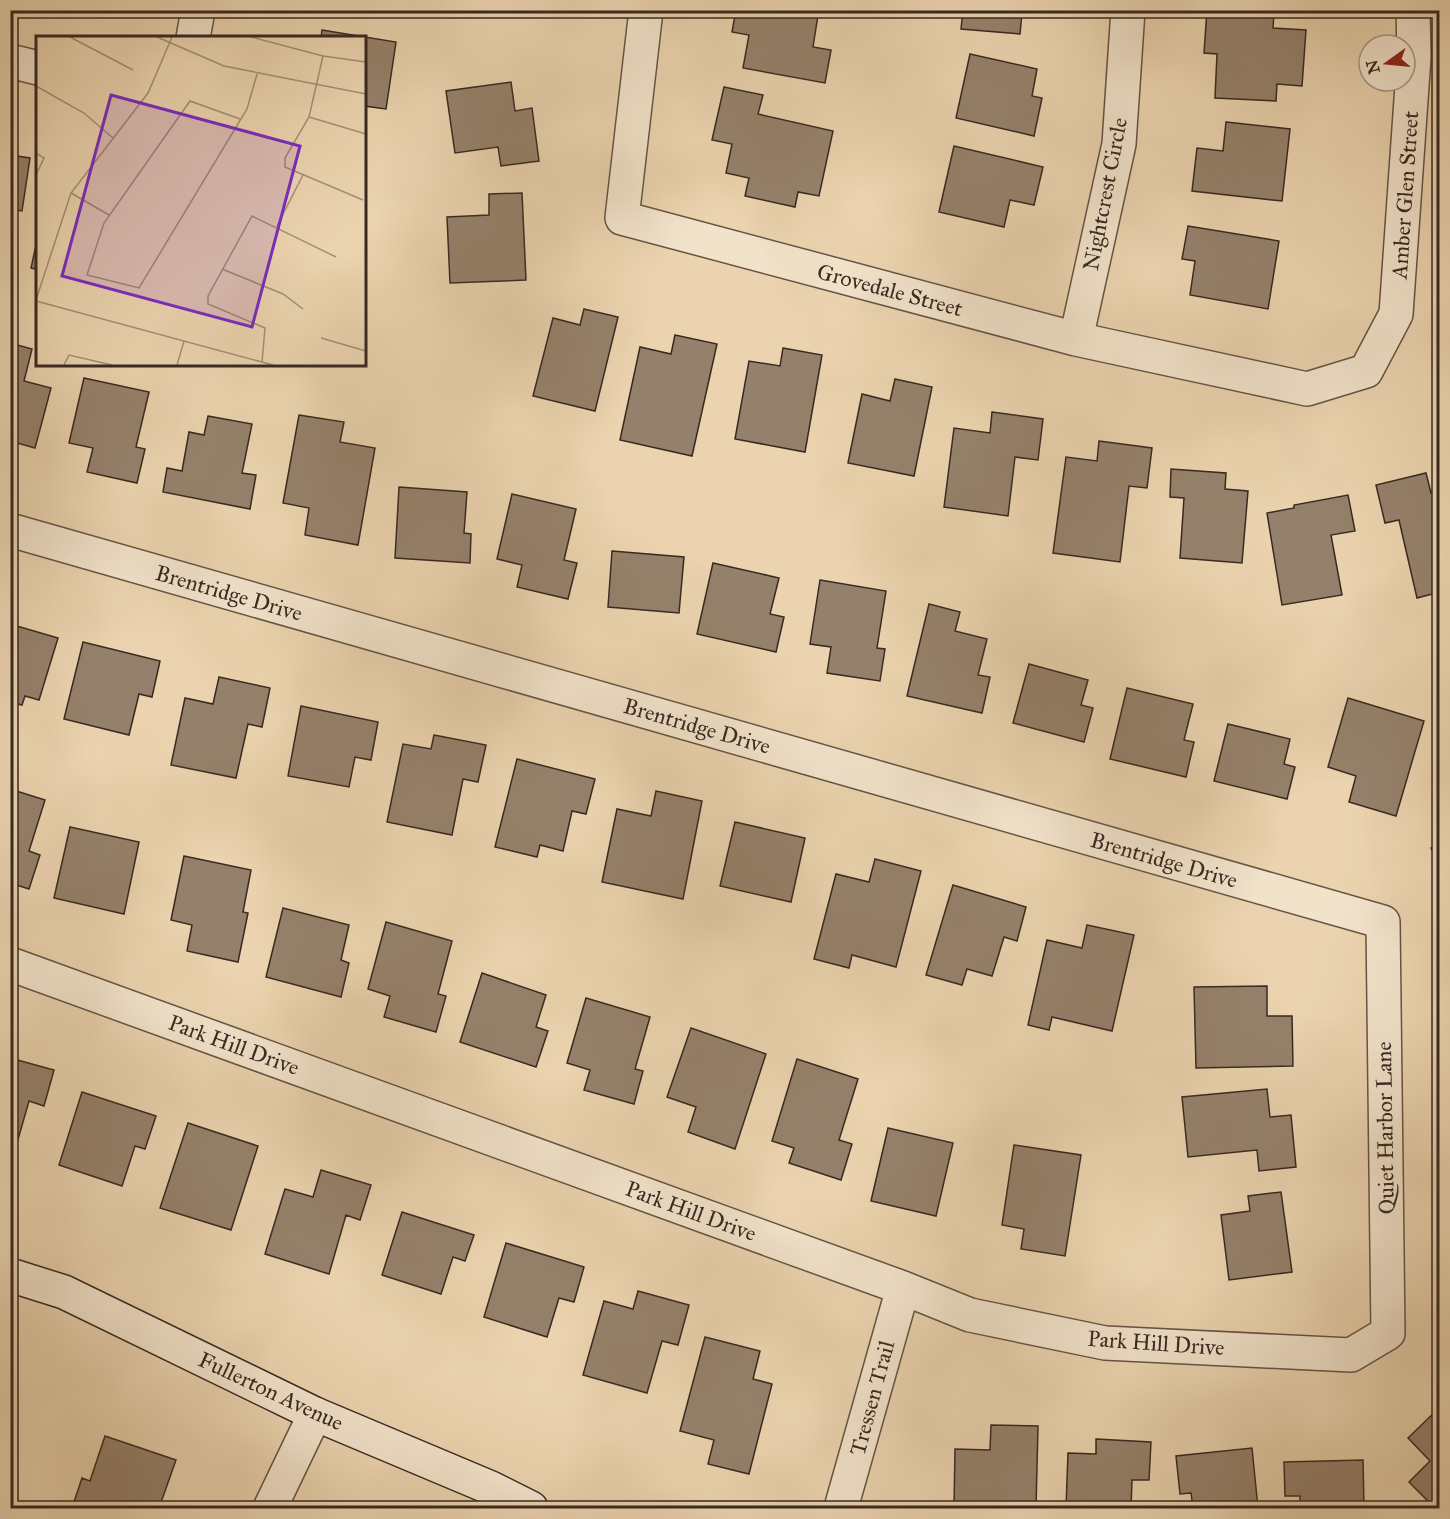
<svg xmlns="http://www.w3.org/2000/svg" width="1450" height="1519" font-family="'IM FELL Great Primer',serif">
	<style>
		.building { fill: #95816b; stroke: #392922; stroke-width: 1.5 }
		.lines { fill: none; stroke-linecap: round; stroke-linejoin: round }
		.street-casing { stroke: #655445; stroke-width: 36 }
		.secondary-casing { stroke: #392922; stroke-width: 36 }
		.street { stroke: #f1e2ca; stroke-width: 33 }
		.secondary { stroke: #f1e2ca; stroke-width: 33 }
		.labels { text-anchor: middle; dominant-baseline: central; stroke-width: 4.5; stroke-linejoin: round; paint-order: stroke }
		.street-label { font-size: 22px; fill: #392922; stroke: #f1e2ca }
		.inset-road { fill: none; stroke: #a38f76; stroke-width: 1.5 }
		.view { fill: #7b2cbf; fill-opacity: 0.15; stroke: #7b2cbf; stroke-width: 3 }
		.inset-edge { fill: none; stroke: #392922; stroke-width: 3 }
	</style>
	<rect width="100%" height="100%" fill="#ead3ae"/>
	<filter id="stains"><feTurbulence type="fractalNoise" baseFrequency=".00333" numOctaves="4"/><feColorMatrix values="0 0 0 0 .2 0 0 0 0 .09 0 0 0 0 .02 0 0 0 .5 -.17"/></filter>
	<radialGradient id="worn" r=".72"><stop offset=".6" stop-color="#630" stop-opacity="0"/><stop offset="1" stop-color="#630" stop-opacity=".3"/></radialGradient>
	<path class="building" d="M736,10H793L818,15L813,47L831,50L825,83L743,68L749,35L732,32Z
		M963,10H1046V15L1022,13L1020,34L961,29Z
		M1207,10L1274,13L1273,28L1306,30L1302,86L1277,84L1276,101L1215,98L1217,54L1204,53Z
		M322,30L396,42L386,109L364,106V38H321Z
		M970,54L1037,69L1032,96L1042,98L1034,136L956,118Z
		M511,82L515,111L532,108L539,161L501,166L498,147L455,153L446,91Z
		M724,87L763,95L758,114L833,131L819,196L798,192L795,207L745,196L749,178L726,173L732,144L712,140Z
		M1226,122L1290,129L1282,201L1192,191L1197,148L1223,151Z
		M954,146L1043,167L1034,205L1010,200L1004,227L939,212Z
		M10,155L30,158L22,211L10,209Z
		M522,193L526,280L450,283L447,217L489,215V194Z
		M1188,226L1279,241L1268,309L1190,295L1195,261L1182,259Z
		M38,236V270L31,268Z
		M584,309L618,317L595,411L533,396L553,318L580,325Z
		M675,335L717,344L692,456L620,440L640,347L671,354Z
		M10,343L32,349L24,381L51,388L35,448L10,441Z
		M783,348L822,355L805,452L735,439L749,361L780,366Z
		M84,378L149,392L136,447L145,449L137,483L87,472L93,448L69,443Z
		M895,379L932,387L914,476L848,463L862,394L890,401Z
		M992,412L1043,419L1038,460L1015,457L1008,516L944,507L954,428L990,433Z
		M299,415L344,422L340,442L375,448L358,545L305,535L309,508L283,503Z
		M208,416L252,424L242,473L256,475L250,509L163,492L167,468L182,471L189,432L204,435Z
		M1099,441L1152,448L1147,488L1129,486L1120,562L1053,553L1066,457L1097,461Z
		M1171,469L1226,473L1225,489L1248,491L1242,563L1180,558L1184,498L1170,497Z
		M1426,473L1431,493L1440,491V592L1417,598L1399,520L1385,523L1376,485Z
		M399,487L467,492L464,533L471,534L470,563L395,558Z
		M512,494L576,509L564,560L577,563L568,599L517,587L522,565L497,559Z
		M1348,495L1355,531L1331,535L1342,595L1282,605L1267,513L1294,508V505Z
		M612,551L684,557L679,613L608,607Z
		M713,563L779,578L770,614L784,617L776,652L697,634Z
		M820,580L886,591L877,648L885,649L880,681L827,673L831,647L810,644Z
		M929,604L960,612L955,631L987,639L978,675L990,677L982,713L907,696Z
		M10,624L58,638L39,700L25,696L22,705L10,702Z
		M83,642L160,661L152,697L139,694L129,735L64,719Z
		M1029,664L1088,680L1081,705L1093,708L1084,742L1013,723Z
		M219,677L270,688L262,727L248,724L236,778L171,765L185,698L213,704Z
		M1127,688L1193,704L1184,740L1194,742L1186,777L1110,759Z
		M1348,698L1424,721L1396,816L1349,802L1356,776L1328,767Z
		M301,706L378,722L371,760L355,757L349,787L288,776Z
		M1228,724L1290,739L1284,764L1295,767L1287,799L1214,781Z
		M434,735L486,745L478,782L463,779L452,835L387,822L403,744L431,749Z
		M517,759L595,779L586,814L572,811L563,851L540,845L537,857L495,847Z
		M10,789L45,800L29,851L40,855L29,889L10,883Z
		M656,791L702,801L683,899L602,882L617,809L651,816Z
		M735,822L805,838L791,902L720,886Z
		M70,827L139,842L124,914L54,898Z
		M1440,843V864L1431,848Z
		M184,856L251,870L243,912L248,913L238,962L187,951L192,925L171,920Z
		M875,859L921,871L896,967L852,955L849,968L814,959L836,874L869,882Z
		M953,885L1026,907L1017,941L1004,937L992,976L967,969L962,985L926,975Z
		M283,908L349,925L341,960L349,963L341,997L266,977Z
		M386,922L452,941L438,994L446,996L436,1032L384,1017L390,996L368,989Z
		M1087,925L1134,935L1112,1031L1052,1017L1049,1030L1028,1025L1047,940L1082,948Z
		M482,973L546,995L536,1027L548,1031L536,1067L460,1042Z
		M1267,986V1016H1292L1293,1066L1196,1068L1194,987Z
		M586,998L650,1017L635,1069L643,1071L634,1104L584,1090L590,1070L567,1063Z
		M691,1028L766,1054L735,1149L688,1132L696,1107L667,1097Z
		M10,1058L54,1070L44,1106L29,1101L13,1157L10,1156Z
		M797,1059L858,1079L839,1140L852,1144L841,1180L789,1163L794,1148L772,1141Z
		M1267,1089L1270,1117L1291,1115L1296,1167L1259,1171L1257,1150L1188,1157L1182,1097Z
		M82,1092L156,1116L145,1149L135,1146L122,1186L59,1165Z
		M188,1123L258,1146L231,1230L160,1208Z
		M888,1128L953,1143L936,1216L871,1201Z
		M1014,1145L1081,1155L1065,1256L1021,1249L1024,1229L1002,1225Z
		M321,1170L371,1185L360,1220L346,1215L329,1274L265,1254L285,1189L313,1197Z
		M1281,1192L1292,1272L1229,1280L1221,1215L1250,1211L1248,1196Z
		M402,1212L474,1235L465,1261L453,1257L441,1294L382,1275Z
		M506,1243L584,1267L574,1302L559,1298L547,1337L484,1317Z
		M638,1291L689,1305L678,1345L662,1341L647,1393L583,1375L604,1301L633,1309Z
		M705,1337L760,1351L753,1379L772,1384L749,1474L708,1464L714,1440L680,1431Z
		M1440,1407V1506L1435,1508L1409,1482L1430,1461L1408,1438Z
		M991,1425L1038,1426L1036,1508H954L955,1449L990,1450Z
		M105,1436L176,1460L159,1508H72L82,1478L90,1481Z
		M1096,1439L1151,1442L1149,1480H1132L1131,1508H1066L1068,1453L1096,1454Z
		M1252,1448L1258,1508H1193L1191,1493L1180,1494L1176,1456Z
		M1363,1460L1364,1508H1300V1496H1285L1284,1462Z"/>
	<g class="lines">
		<defs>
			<path id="street" d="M646,10L622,218L1076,339L1307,389L1366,371L1396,314L1414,57L1413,10
				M193,38L198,10
				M10,61L38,68
				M1076,339L1119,144L1128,10
				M10,530L1383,922L1388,1333L1351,1355L1105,1343L970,1315L903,1288L10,964
				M270,1508L315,1414
				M841,1508L903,1288"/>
			<path id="secondary" d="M10,1275L64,1292L315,1414L491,1488L531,1508"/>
		</defs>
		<use href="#street" class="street-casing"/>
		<use href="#secondary" class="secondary-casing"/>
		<use href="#street" class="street"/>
		<use href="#secondary" class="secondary"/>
	</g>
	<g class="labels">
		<g class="street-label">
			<text transform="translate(1105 194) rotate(-79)">Nightcrest Circle</text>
			<text transform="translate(1405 195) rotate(-86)">Amber Glen Street</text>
			<text transform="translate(890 290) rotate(15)">Grovedale Street</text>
			<text transform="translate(229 593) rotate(16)">Brentridge Drive</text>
			<text transform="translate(697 726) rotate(16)">Brentridge Drive</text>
			<text transform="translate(1164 860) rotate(16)">Brentridge Drive</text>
			<text transform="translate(234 1045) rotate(20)">Park Hill Drive</text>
			<text transform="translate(1385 1128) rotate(-91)">Quiet Harbor Lane</text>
			<text transform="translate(691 1211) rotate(20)">Park Hill Drive</text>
			<text transform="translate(1156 1343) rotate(4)">Park Hill Drive</text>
			<text transform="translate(271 1391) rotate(25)">Fullerton Avenue</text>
			<text transform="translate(872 1398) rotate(-75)">Tressen Trail</text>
		</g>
	</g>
	<g transform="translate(36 36)">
		<rect width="330" height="330" fill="#ead3ae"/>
		<path class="inset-road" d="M34,1L97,34M121,1L188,30L330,58M215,1L287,20L330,26M287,20L273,81L249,122V131L327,164M0,50L48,77L77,102M273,81L330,98M204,83L154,65L68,187L51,239L103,252L211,73L221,38M0,117L8,122L0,139M35,157L73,179M241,190L267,139M186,233L247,258L267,273M0,264L35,157L112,57L136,1M0,265L237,329M285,302L330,315M226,326L229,292L172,268V260L216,180L300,221M28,329L33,319L76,329M141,329L148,305"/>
		<path class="view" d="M75,59L264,110L216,291L26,240Z"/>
		<rect width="330" height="330" class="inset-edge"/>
	</g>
	<rect width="1450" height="1519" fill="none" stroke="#ead3ae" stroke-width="36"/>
	<rect x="12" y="12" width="1426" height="1495" fill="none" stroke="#392922" stroke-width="3"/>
	<rect x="18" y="18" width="1414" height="1483" fill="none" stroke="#392922" stroke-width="1.5"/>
	<g transform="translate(1387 63) rotate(255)"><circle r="28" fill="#f1e2ca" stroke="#a79887" stroke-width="1.5"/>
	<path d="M0-4.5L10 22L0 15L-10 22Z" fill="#8f2418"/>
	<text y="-9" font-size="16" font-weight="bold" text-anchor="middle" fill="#392922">N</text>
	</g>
	<rect width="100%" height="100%" filter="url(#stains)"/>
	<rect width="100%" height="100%" fill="url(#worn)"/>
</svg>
